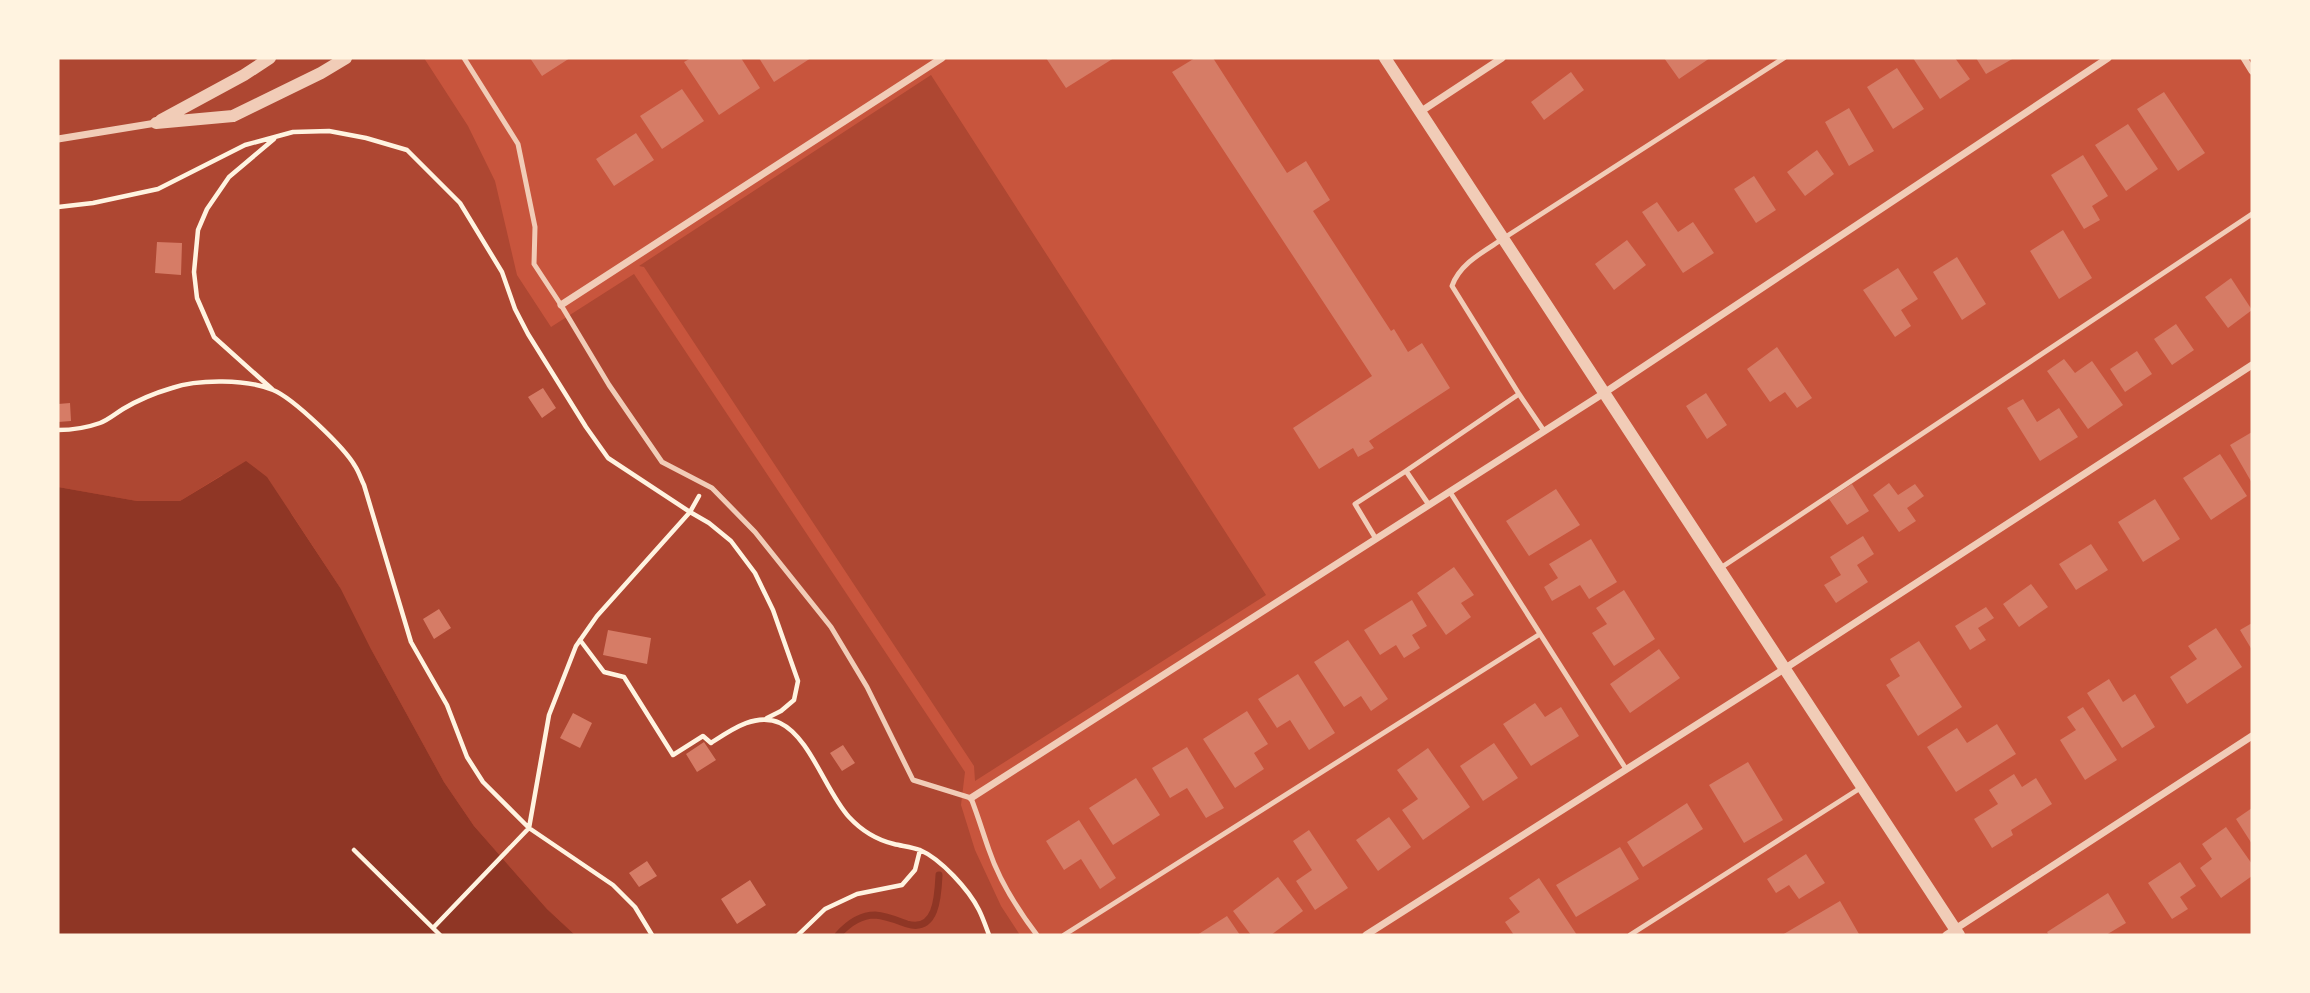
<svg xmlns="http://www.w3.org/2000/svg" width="2310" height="993" font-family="'Exo 2',sans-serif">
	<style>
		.green { fill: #ae4732 }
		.water { fill: #8f3625 }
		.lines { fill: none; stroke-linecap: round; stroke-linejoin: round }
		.stream { stroke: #8f3625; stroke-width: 7 }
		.building { fill: #d67c66 }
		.path { stroke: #fff3e0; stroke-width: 4.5 }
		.service { stroke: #f1ccb7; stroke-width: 5 }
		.minor { stroke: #f1ccb7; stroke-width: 7 }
		.tertiary { stroke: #f1ccb7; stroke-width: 12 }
	</style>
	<rect width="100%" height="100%" fill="#c8553d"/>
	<path class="green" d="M58,58H424L468,126L495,181L517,275L551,327L634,274L965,772L961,805L975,850L1001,906L1020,935H575L547,909L474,826L444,782L371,649L341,589L291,513L222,475L180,501H137L58,487Z
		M931,75L1266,595L975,781L974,766L644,267L639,266Z"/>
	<path class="water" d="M246,461L267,477L341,589L371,649L444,782L474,826L547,909L575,935H58V487L137,501H180Z"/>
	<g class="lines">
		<path class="stream" d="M838,935C847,925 860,915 875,915C887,916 896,920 907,924C937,933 938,895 939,875"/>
	</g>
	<path class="building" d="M530,58H570L542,76Z
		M691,58H741L760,88L719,115L684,62Z
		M759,58H811L774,82Z
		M1046,58H1114L1066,88Z
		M1195,58H1213L1287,173L1306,161L1330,200L1313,211L1391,331L1394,329L1408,352L1422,343L1450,388L1369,441L1374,448L1358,457L1353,448L1319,469L1293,428L1372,376L1172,72Z
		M1664,58H1710L1679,79Z
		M1913,58H1955L1970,79L1940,99Z
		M1976,58H2014L1986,74Z
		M1897,68L1924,109L1893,129L1867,87Z
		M1571,72L1584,90L1544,120L1531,102Z
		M682,89L704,121L662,149L640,116Z
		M2164,92L2205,153L2178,171L2137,109Z
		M1849,108L1874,151L1849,166L1825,122Z
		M2128,124L2158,169L2126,191L2095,145Z
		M636,133L654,160L614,186L596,159Z
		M1817,150L1834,174L1805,196L1787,172Z
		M2083,155L2108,196L2092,206L2100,220L2084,229L2051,175Z
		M1754,176L1776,210L1756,223L1734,189Z
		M1657,202L1678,232L1693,222L1714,253L1683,273L1642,212Z
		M2063,230L2092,278L2059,299L2030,251Z
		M1627,240L1646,265L1614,290L1595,264Z
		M157,242L182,243L181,275L155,273Z
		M1957,257L1986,304L1962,320L1933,272Z
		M1898,268L1918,299L1901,310L1911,326L1895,337L1863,290Z
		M2231,278L2252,310L2228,328L2205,297Z
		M2176,324L2194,350L2172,365L2154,339Z
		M1777,347L1812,398L1797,408L1785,392L1770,402L1747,369Z
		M2137,351L2152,374L2125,392L2110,369Z
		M2064,359L2075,373L2092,361L2123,405L2088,429L2047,371Z
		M543,388L556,408L542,418L528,397Z
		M1706,393L1727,425L1707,439L1686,406Z
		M2023,399L2037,422L2059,408L2078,437L2040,461L2007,408Z
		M70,403L71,421L58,422V404Z
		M2252,432V483L2230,445Z
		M2220,454L2247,496L2211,520L2183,478Z
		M1889,483L1898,495L1915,484L1924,496L1907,508L1916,521L1899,532L1873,495Z
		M1852,484L1869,511L1847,525L1829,499Z
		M1556,489L1580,525L1529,556L1506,521Z
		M2155,499L2180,539L2143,562L2118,522Z
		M1863,536L1874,554L1857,565L1868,582L1836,603L1824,585L1841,575L1830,557Z
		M1591,539L1617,582L1589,599L1580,585L1552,601L1544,587L1558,578L1549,564Z
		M2091,544L2108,570L2076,590L2059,564Z
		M1454,567L1474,595L1461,603L1471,617L1446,635L1417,593Z
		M2031,584L2048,607L2019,627L2003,604Z
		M1624,590L1655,639L1614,666L1592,633L1607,624L1596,608Z
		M1412,600L1427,626L1412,635L1420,648L1404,658L1396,645L1380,655L1364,630Z
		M1986,607L1994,618L1978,628L1986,640L1970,650L1955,626Z
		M439,609L451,628L434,639L423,619Z
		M2252,623V650L2240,630Z
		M2216,628L2242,667L2187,704L2170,677L2197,659L2188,646Z
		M608,630L651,638L647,664L603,655Z
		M1348,640L1388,699L1371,711L1361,696L1344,707L1314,662Z
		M1919,641L1962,707L1918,736L1886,685L1900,676L1890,659Z
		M1659,649L1680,678L1630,713L1610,684Z
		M1298,674L1335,733L1309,750L1290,720L1277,728L1258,699Z
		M2109,679L2123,702L2135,694L2155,727L2122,748L2087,693Z
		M1535,703L1545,717L1561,707L1579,736L1531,766L1503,724Z
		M2083,707L2117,760L2085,780L2060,740L2076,730L2067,717Z
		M1247,711L1268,744L1254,753L1264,769L1235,788L1203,739Z
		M573,713L592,723L580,748L560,738Z
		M1997,724L2016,754L1956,792L1927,747L1957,728L1967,743Z
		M704,742L716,760L697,772L686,754Z
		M1494,743L1518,778L1483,801L1460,766Z
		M843,745L855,763L842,771L830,753Z
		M1187,747L1224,808L1206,818L1187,788L1170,798L1152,768Z
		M1428,748L1470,807L1423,840L1402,810L1418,799L1397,770Z
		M1748,762L1783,820L1744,843L1709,785Z
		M2014,774L2022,787L2036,778L2052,804L2011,830L2013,835L1992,848L1974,819L1998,804L1989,790Z
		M1136,778L1160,815L1113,845L1089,808Z
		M1687,803L1703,829L1643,867L1627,842Z
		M2252,808V844L2236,819Z
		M1389,817L1411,847L1378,871L1356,840Z
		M1079,820L1116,878L1100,889L1081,859L1064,870L1046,841Z
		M2226,827L2252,864V876L2221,898L2200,868L2212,859L2202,844Z
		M1309,830L1348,888L1315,910L1296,881L1312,870L1293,841Z
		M1620,847L1639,879L1576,917L1556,885Z
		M1806,854L1825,883L1799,899L1789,885L1776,893L1767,879Z
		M647,861L657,876L639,887L629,873Z
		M2180,862L2196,886L2180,897L2188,909L2172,919L2148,883Z
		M1278,877L1303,911L1271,935H1251L1233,911Z
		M1539,878L1577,935H1514L1505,922L1520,912L1509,898Z
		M750,880L766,905L737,924L721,899Z
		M2108,893L2126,923L2106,935H2049L2047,932Z
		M1840,901L1859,934L1858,935H1782Z
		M1227,916L1240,935H1197Z"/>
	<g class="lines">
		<path class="path" d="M58,207L93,203L158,189L245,145L293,132L329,131L366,138L407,150L460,203L502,272L515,309L528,334L586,427L608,458L690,512L597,616L576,646L549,715L529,828L433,928
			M272,389L214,337L197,298L194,272L198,230L207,209L229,177L274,139
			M58,430C72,430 86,428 100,423C108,420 115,414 123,409C138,400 155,393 172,388C198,379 247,379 273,390C293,398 344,447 355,466C359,472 361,479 364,485L411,642L447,705L467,757L483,782L529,828L613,885L635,907L652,935
			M699,496L690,512L709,523L731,541L755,573L773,610L798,681L794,700L781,711L767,718
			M580,640L604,672L624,677L673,755L703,736L711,743C731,730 756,712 780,723C810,737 826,792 849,817C861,830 877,840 894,844C902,846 912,847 920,850C941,859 969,890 979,910C983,918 986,927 989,935
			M354,850L440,935
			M798,935L825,909L857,894L902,885L915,870L920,850"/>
		<path class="service" d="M464,58L518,144L535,227L534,264L561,305L609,385L662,462L712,488L755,532L831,627L867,687L913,780L971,798C978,816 983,833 989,850C999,880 1018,910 1037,935
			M1519,394L1544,431
			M1450,492L1626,769
			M1429,505L1406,471L1519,394L1452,286C1460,263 1485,251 1504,238L1784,58
			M1376,539L1355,504L1406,471
			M1719,569L2252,214
			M1064,935L1540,634
			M1630,935L1862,787"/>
		<path class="minor" d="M2244,58L2252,71
			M1420,112L1502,58
			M58,139L156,123
			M561,305L942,58
			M971,798L1604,393L2108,58
			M1366,935L1784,669L2252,365
			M1946,935L2252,736"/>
		<path class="tertiary" d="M1385,58L1959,935
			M161,120L244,75L270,58
			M156,123L233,116L321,73L346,58"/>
	</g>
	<rect width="2310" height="993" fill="none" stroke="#fff3e0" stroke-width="119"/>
</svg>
